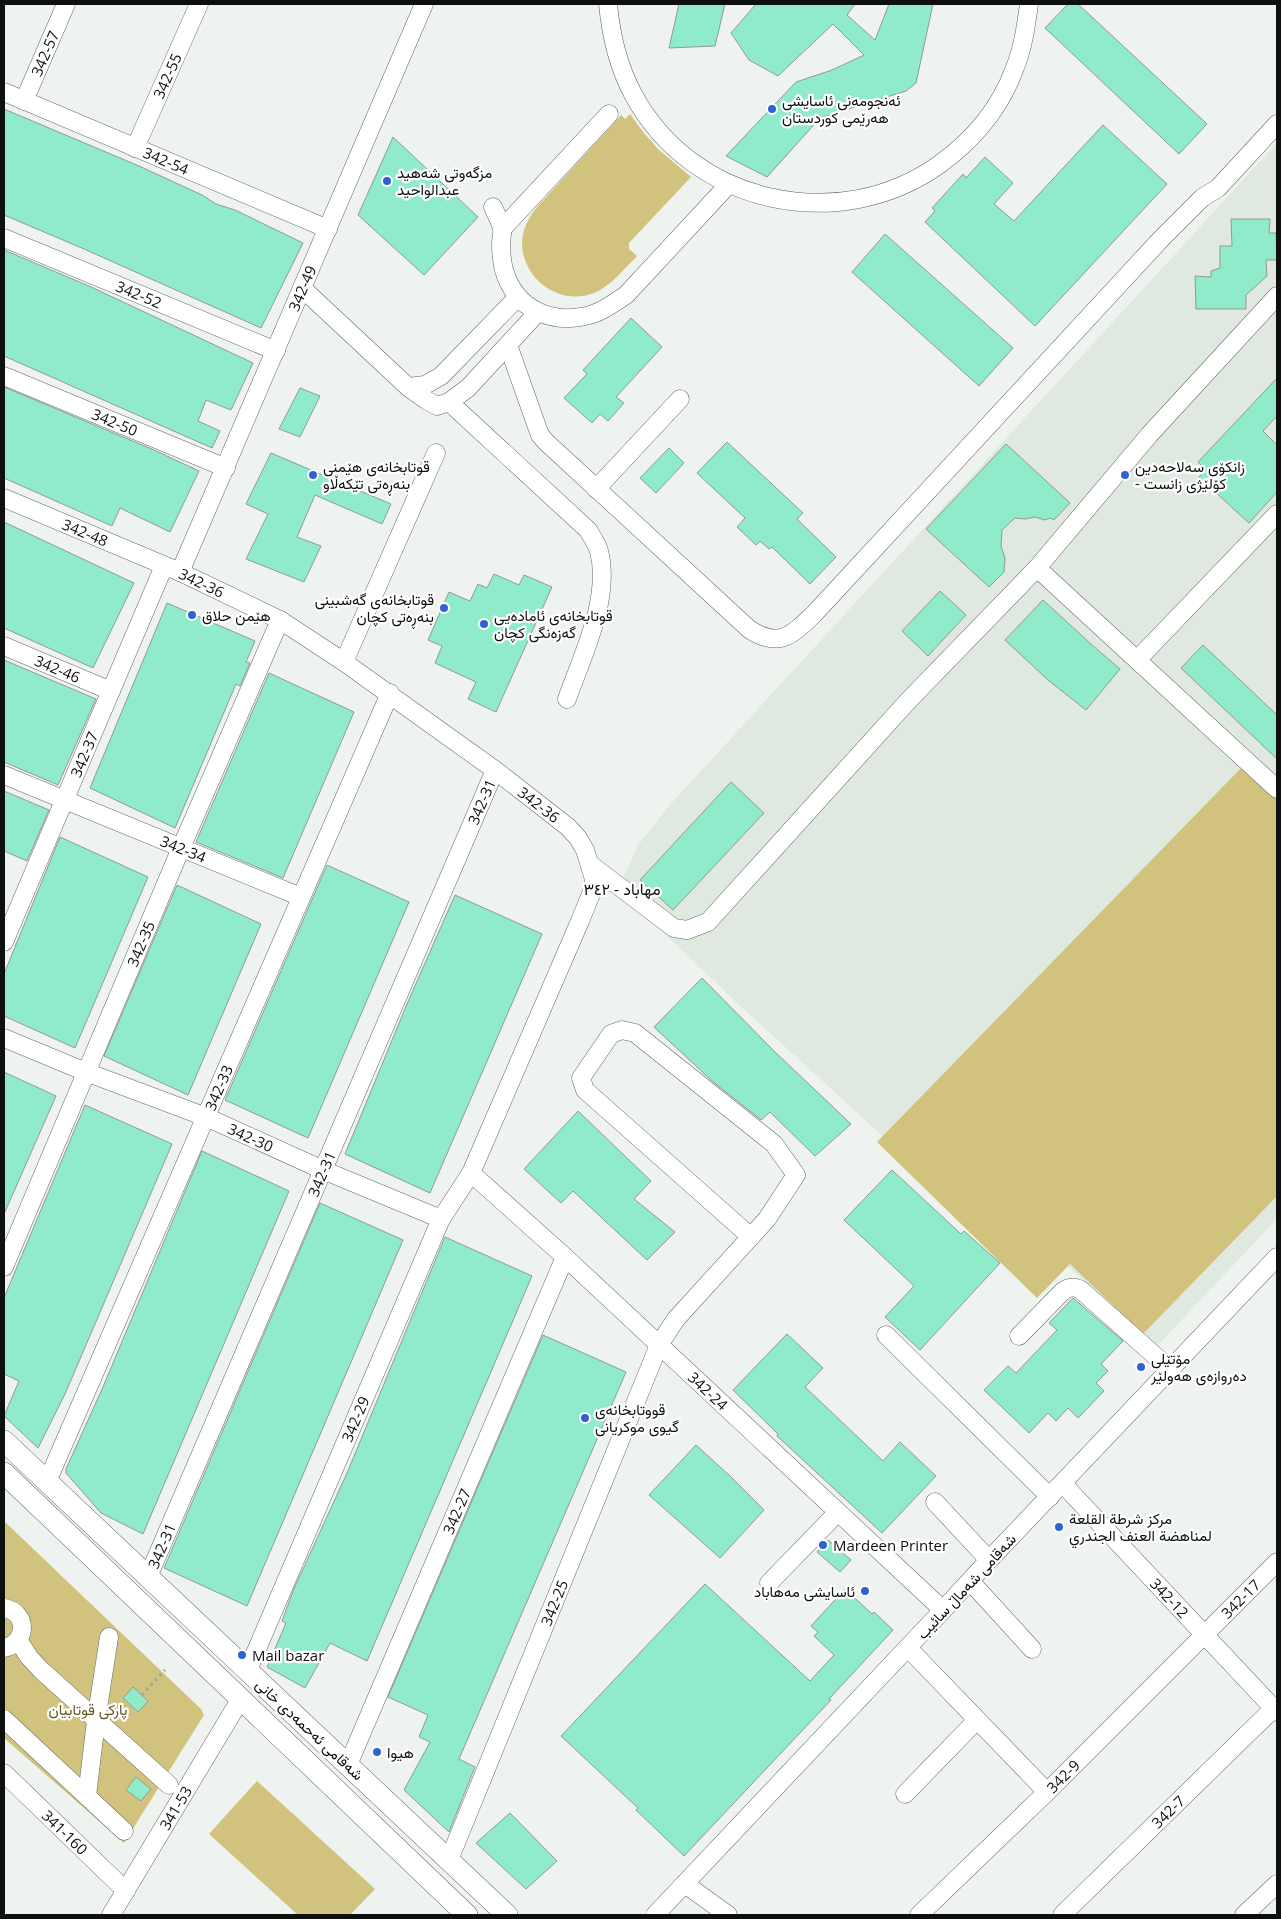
<svg xmlns="http://www.w3.org/2000/svg" width="1281" height="1919" font-family="'Open Sans',Vazirmatn,sans-serif">
	<style>
		.built { fill: #dfe9df }
		.green { fill: #d1c37e }
		.building { fill: #8febca; stroke: #939996 }
		.lines { fill: none; stroke-linecap: round; stroke-linejoin: round }
		.minor-casing { stroke: #636763; stroke-width: 19 }
		.major-casing { stroke: #636763; stroke-width: 22 }
		.path { stroke: #a1a4a1; stroke-width: 3; stroke-dasharray: 2.5 4; stroke-linecap: butt }
		.minor { stroke: #fff; stroke-width: 18 }
		.major { stroke: #fff; stroke-width: 21 }
		.poi-dot { fill: #2f61d0; stroke: #fff; stroke-width: 2 }
		.labels { text-anchor: middle; dominant-baseline: central; stroke-width: 4.5; stroke-linejoin: round; paint-order: stroke }
		.street-label { font-size: 15px; fill: #0e100e; stroke: #fff }
		.poi-label { font-size: 15px; fill: #0e100e; stroke: #fff; text-anchor: start }
		.park-label { font-size: 15px; fill: #63581e; stroke: #fff }
		.neighbourhood-label { font-size: 16px; fill: #0e100e; stroke: #fff }
	</style>
	<rect width="100%" height="100%" fill="#eff3ef"/>
	<path class="built" d="M1277,143V1219L1156,1347L1068,1266L1038,1289L876,1130L737,1003L618,889L638,845L668,807Z"/>
	<path class="green" d="M630,114L643,132L658,149L691,177L629,243V249L637,256C624,269 611,286 594,293C559,307 521,278 522,241C523,228 529,217 537,207L621,115L625,119Z
		M1245,764L1277,796V1196L1143,1334L1070,1264L1037,1298L877,1142Z
		M4,1521L201,1709L204,1715L124,1843L4,1738Z
		M257,1781L375,1889L350,1915H298L209,1834Z"/>
	<path class="building" d="M679,4H725L715,46L669,48Z
		M756,4H855L847,15L875,40L889,4H933L916,83L906,91L820,118L767,177L726,156L796,82L832,70L864,55L833,24L778,76L749,60L731,33Z
		M1068,4H1078L1207,124L1179,154L1045,28Z
		M4,109L139,166L202,195L216,204L235,210L303,243L261,328L84,249L4,215Z
		M1103,125L1167,184L1035,326L925,222L935,211L932,208L963,174L966,178L985,157L1013,183L994,204L1014,221Z
		M393,137L478,217L424,275L358,215Z
		M1231,219H1270L1269,233H1276L1277,260H1266L1267,276L1246,295V309H1196L1195,276L1211,277V271L1220,268V246H1232Z
		M885,234L1013,348L979,386L852,272Z
		M4,250L89,286L253,363L231,410L206,400L198,421L220,431L212,448L4,356Z
		M631,318L662,347L616,397L624,403L608,421L600,414L592,423L564,398L587,374L583,370Z
		M1277,378V416L1263,431L1277,445V492L1249,523L1199,477L1206,470L1198,462Z
		M4,387L154,450L199,471L170,532L120,508L112,526L4,478Z
		M300,388L320,396L300,437L279,429Z
		M727,442L803,513L797,519L836,557L810,584L772,547L769,549L760,541L756,545L737,527L745,518L697,473Z
		M1006,444L1070,503L1054,520L1050,518L1045,520L1035,517L1025,519L1015,518L1002,530L1001,546L1005,558L1004,572L989,587L926,529Z
		M669,448L684,463L656,493L640,478Z
		M271,453L391,504L382,524L315,495L297,537L321,546L304,582L246,559L268,514L246,504Z
		M4,522L134,583L93,668L4,628Z
		M494,574L519,585L524,575L552,587L496,712L468,699L476,682L435,663L442,646L428,640L449,592L470,601L478,584L487,588Z
		M940,591L966,615L928,656L902,631Z
		M1043,600L1092,645L1120,669L1086,710L1048,680L1005,640Z
		M167,603L255,641L246,662L250,663L240,686L236,684L175,828L90,788Z
		M1203,645L1277,715V759L1181,668Z
		M4,660L96,699L58,785L4,762Z
		M269,673L354,712L283,878L196,842Z
		M731,782L764,813L673,910L640,880Z
		M4,791L49,810L27,861L4,851Z
		M60,837L148,877L75,1048L4,1016V974Z
		M327,865L409,902L308,1138L225,1100Z
		M177,885L261,924L188,1095L104,1056Z
		M455,895L542,934L430,1193L345,1154L407,1004Z
		M702,978L775,1052L851,1124L815,1156L770,1112L761,1120L712,1081L654,1027Z
		M4,1072L56,1096L4,1214Z
		M85,1105L172,1144L65,1394L38,1448L4,1416L19,1381L4,1374V1298Z
		M578,1111L651,1181L634,1199L675,1232L647,1260L573,1191L561,1203L524,1169Z
		M202,1151L289,1191L143,1534L101,1513L66,1473V1469L103,1387Z
		M892,1170L961,1234L964,1231L1000,1263L920,1350L885,1317L914,1286L844,1220Z
		M320,1203L403,1240L247,1606L164,1568Z
		M445,1237L532,1276L367,1661L330,1643L305,1688L267,1667L286,1623L282,1621L293,1591L347,1473Z
		M1073,1298L1123,1341L1101,1364L1108,1371L1096,1383L1104,1391L1078,1418L1068,1408L1056,1421L1048,1413L1029,1433L984,1390L1008,1366L1016,1373L1057,1330L1049,1323Z
		M787,1334L823,1368L805,1387L883,1461L900,1442L936,1476L882,1533L777,1436L778,1434L733,1390Z
		M543,1335L626,1372L459,1759L475,1767L449,1832L404,1790L430,1742L419,1737L428,1715L388,1697Z
		M696,1445L730,1476L764,1510L720,1558L649,1495Z
		M828,1540L851,1560L840,1572L817,1552Z
		M705,1584L810,1681L834,1655L814,1636L818,1632L811,1626L845,1589L872,1614L874,1612L893,1630L829,1699L831,1700L684,1856L636,1810L638,1808L561,1736Z
		M133,1687L148,1701L138,1712L123,1698Z
		M136,1777L151,1789L141,1801L126,1790Z
		M510,1813L557,1861L526,1889L476,1843Z"/>
	<g class="lines">
		<defs>
			<g id="minor">
				<path d="M608,4C611,36 618,66 633,94C692,205 840,236 940,164C973,140 1000,108 1014,70C1023,49 1026,26 1029,4"/>
				<path id="s1" d="M4,92L328,229"/>
				<path id="s2" d="M24,101L66,4"/>
				<path id="s3" d="M135,148L199,4"/>
				<path d="M493,207C496,214 500,221 502,228C503,233 501,239 501,243C501,252 502,262 504,270C516,311 554,326 593,314C605,310 615,302 626,295L729,184"/>
				<path d="M502,229L609,114"/>
				<path id="s4" d="M4,238L276,351"/>
				<path d="M302,288L408,387L426,400L437,406L449,402L468,388L537,313"/>
				<path d="M508,345L536,424L540,435L546,442L749,629C779,649 792,635 814,614L1161,239L1202,198L1218,188L1277,124"/>
				<path id="s5" d="M4,376L226,468"/>
				<path d="M408,387L425,385L441,376L518,297"/>
				<path d="M449,402L588,530C592,537 597,544 599,551C611,598 583,654 567,699"/>
				<path d="M596,489L680,399"/>
				<path id="s6" d="M4,498L180,572L280,620L344,662L495,770L568,827L578,838L585,850L594,879L593,889L580,921L471,1173L441,1219L248,1670"/>
				<path d="M1037,568L1277,789"/>
				<path id="s7" d="M180,572L424,4"/>
				<path id="s8" d="M4,646L111,691"/>
				<path d="M1137,660L1277,514"/>
				<path d="M344,662L436,453"/>
				<path id="s9" d="M4,775L301,897"/>
				<path d="M591,865L674,928L687,930L708,922L908,701L1037,568L1150,434L1277,296"/>
				<path id="s10" d="M4,942L164,566"/>
				<path id="s11" d="M4,1038L86,1072L206,1117L323,1170L441,1219"/>
				<path id="s12" d="M471,1173L565,1257L943,1610"/>
				<path id="s13" d="M4,1267L181,848L280,620"/>
				<path d="M886,1335L1050,1497"/>
				<path d="M1019,1336L1062,1292C1068,1287 1074,1286 1081,1290L1171,1370"/>
				<path id="s14" d="M47,1482L390,693"/>
				<path id="s15" d="M1063,1484L1277,1712"/>
				<path d="M935,1502L989,1560"/>
				<path id="s16" d="M148,1577L495,770"/>
				<path d="M970,1581L1032,1649"/>
				<path d="M769,1583L838,1512"/>
				<path d="M4,1608C28,1612 28,1643 4,1648"/>
				<path d="M18,1640L29,1657L41,1670L169,1785"/>
				<path d="M908,1648L1047,1792"/>
				<path d="M4,1719L124,1831"/>
				<path id="s17" d="M348,1765L565,1257"/>
				<path id="s18" d="M4,1773L126,1891"/>
				<path d="M905,1794L977,1720"/>
				<path d="M87,1796L96,1721L109,1637"/>
				<path id="s19" d="M449,1860L659,1345L676,1319L767,1219L796,1175L774,1144L635,1033L622,1030L611,1034L581,1078L585,1090L751,1237"/>
				<path d="M685,1884L728,1915"/>
				<path id="s20" d="M111,1915L240,1700"/>
				<path d="M655,1915L943,1610L989,1560L1277,1257"/>
				<path id="s21" d="M919,1915L1047,1792L1277,1562"/>
				<path id="s22" d="M1062,1915L1274,1708"/>
				<path d="M1244,1915L1277,1884"/>
			</g>
			<path id="major" d="M4,1441L507,1915
				M4,1473L467,1915"/>
		</defs>
		<use href="#minor" class="minor-casing"/>
		<use href="#major" class="major-casing"/>
		<path class="path" d="M142,1695L165,1670"/>
		<use href="#minor" class="minor"/>
		<use href="#major" class="major"/>
	</g>
	<g class="poi-dot">
		<circle cx="772" cy="109" r="5"/>
		<circle cx="387" cy="181" r="5"/>
		<circle cx="313" cy="475" r="5"/>
		<circle cx="1125" cy="475" r="5"/>
		<circle cx="444" cy="608" r="5"/>
		<circle cx="192" cy="615" r="5"/>
		<circle cx="484" cy="624" r="5"/>
		<circle cx="1141" cy="1367" r="5"/>
		<circle cx="585" cy="1418" r="5"/>
		<circle cx="1059" cy="1527" r="5"/>
		<circle cx="823" cy="1545" r="5"/>
		<circle cx="865" cy="1591" r="5"/>
		<circle cx="242" cy="1655" r="5"/>
		<circle cx="377" cy="1752" r="5"/>
	</g>
	<g class="labels">
		<g class="street-label">
			<text stroke="none"><textPath href="#s2" startOffset="52">342-57</textPath></text>
			<text stroke="none"><textPath href="#s3" startOffset="79">342-55</textPath></text>
			<text stroke="none"><textPath href="#s1" startOffset="176">342-54</textPath></text>
			<text stroke="none"><textPath href="#s7" startOffset="309">342-49</textPath></text>
			<text stroke="none"><textPath href="#s4" startOffset="146">342-52</textPath></text>
			<text stroke="none"><textPath href="#s5" startOffset="120">342-50</textPath></text>
			<text stroke="none"><textPath href="#s6" startOffset="88">342-48</textPath></text>
			<text stroke="none"><textPath href="#s6" startOffset="215">342-36</textPath></text>
			<text stroke="none"><textPath href="#s8" startOffset="58">342-46</textPath></text>
			<text stroke="none"><textPath href="#s10" startOffset="204">342-37</textPath></text>
			<text stroke="none"><textPath href="#s16" startOffset="844">342-31</textPath></text>
			<text stroke="none"><textPath href="#s6" startOffset="620">342-36</textPath></text>
			<text stroke="none"><textPath href="#s9" startOffset="194">342-34</textPath></text>
			<text stroke="none"><textPath href="#s13" startOffset="351">342-35</textPath></text>
			<text stroke="none"><textPath href="#s14" startOffset="430">342-33</textPath></text>
			<text stroke="none"><textPath href="#s11" startOffset="266">342-30</textPath></text>
			<text stroke="none"><textPath href="#s16" startOffset="439">342-31</textPath></text>
			<text stroke="none"><textPath href="#s12" startOffset="322">342-24</textPath></text>
			<text transform="translate(355 1419) rotate(-67)">342-29</text>
			<text stroke="none"><textPath href="#s17" startOffset="276">342-27</textPath></text>
			<text stroke="none"><textPath href="#s16" startOffset="34">342-31</textPath></text>
			<text transform="translate(966 1586) rotate(-47)">شەقامی شەماڵ سائیب</text>
			<text stroke="none"><textPath href="#s15" startOffset="156">342-12</textPath></text>
			<text stroke="none"><textPath href="#s21" startOffset="451">342-17</textPath></text>
			<text stroke="none"><textPath href="#s19" startOffset="278">342-25</textPath></text>
			<text transform="translate(310 1729) rotate(43)">شەقامی ئەحمەدی خانی</text>
			<text stroke="none"><textPath href="#s21" startOffset="200">342-9</textPath></text>
			<text stroke="none"><textPath href="#s20" startOffset="125">341-53</textPath></text>
			<text stroke="none"><textPath href="#s22" startOffset="148">342-7</textPath></text>
			<text stroke="none"><textPath href="#s18" startOffset="85">341-160</textPath></text>
		</g>
		<g class="poi-label">
			<text x="782" y="100">ئەنجومەنی ئاسایشی<tspan x="782" dy="17">هەرێمی کوردستان</tspan></text>
			<text x="397" y="172">مزگه‌وتی شه‌هید<tspan x="397" dy="17">عبدالواحید</tspan></text>
			<text x="323" y="466">قوتابخانەی هێمنی<tspan x="323" dy="17">بنەڕەتی تێکەڵاو</tspan></text>
			<text x="1135" y="466">زانکۆی سەلاحەدین<tspan x="1135" dy="17">- کۆلێژی زانست</tspan></text>
			<text x="434" y="599" text-anchor="end">قوتابخانەی گەشبینی<tspan x="434" dy="17">بنەڕەتی کچان</tspan></text>
			<text x="202" y="615">هێمن حلاق</text>
			<text x="494" y="615">قوتابخانەی ئامادەیی<tspan x="494" dy="17">گەزەنگی کچان</tspan></text>
			<text x="1151" y="1358">مۆتێلی<tspan x="1151" dy="17">دەروازەی هەولێر</tspan></text>
			<text x="595" y="1409">قووتابخانەی<tspan x="595" dy="17">گيوی موكريانی</tspan></text>
			<text x="1069" y="1518">مركز شرطة القلعة<tspan x="1069" dy="17">لمناهضة العنف الجندري</tspan></text>
			<text x="833" y="1545">Mardeen Printer</text>
			<text x="855" y="1591" text-anchor="end">ئاسایشی مەهاباد</text>
			<text x="252" y="1655">Mail bazar</text>
			<text x="387" y="1752">هيوا</text>
		</g>
		<g class="park-label">
			<text x="88" y="1709">پارکی قوتابیان</text>
		</g>
		<g class="neighbourhood-label">
			<text x="622" y="889">مهاباد - ٣٤٢</text>
		</g>
	</g>
	<rect width="1281" height="1919" fill="none" stroke="#0e100e" stroke-width="10"/>
</svg>
